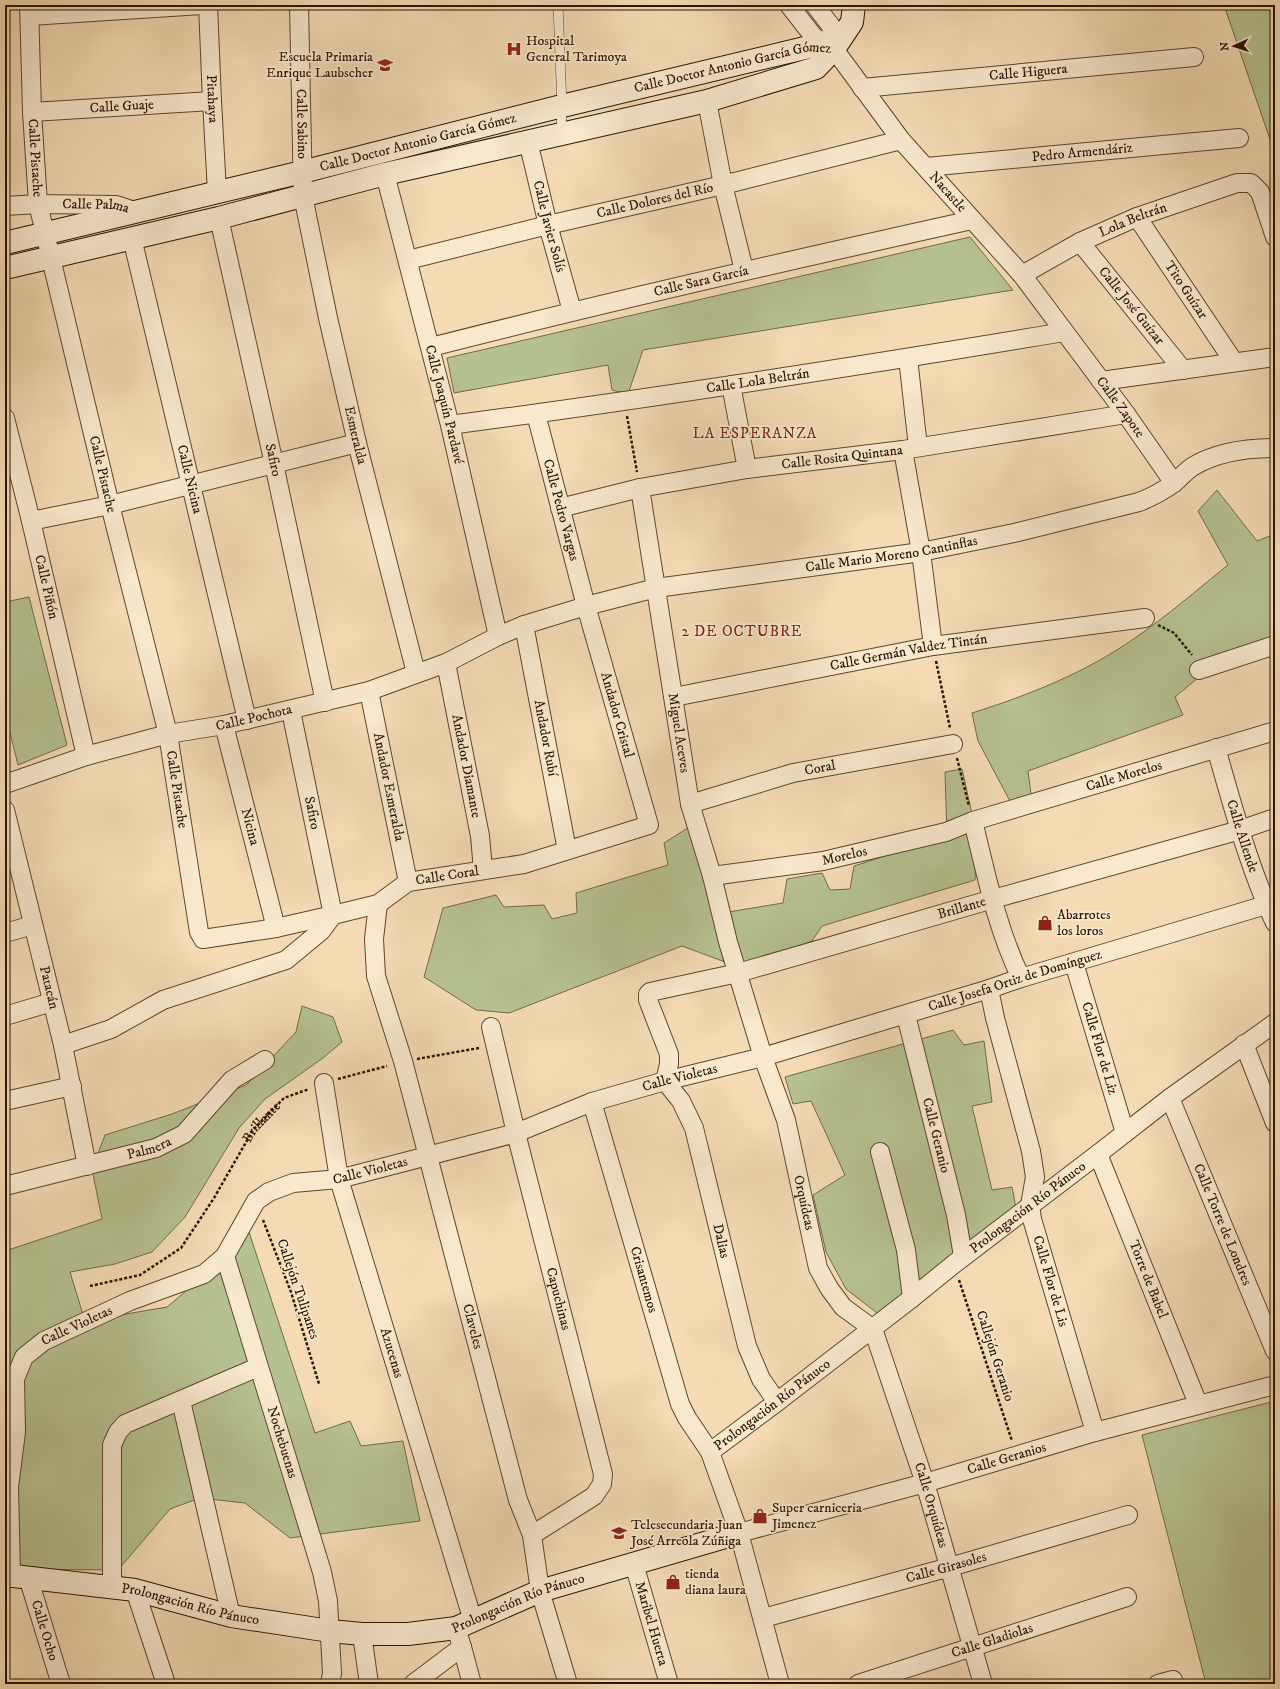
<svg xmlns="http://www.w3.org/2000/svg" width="1280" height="1689" font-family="'IM FELL DW Pica',serif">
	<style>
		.green { fill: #b6c191; stroke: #726a48 }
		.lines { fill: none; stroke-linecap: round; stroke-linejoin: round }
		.lane-casing { stroke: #5f462d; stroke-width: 10 }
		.street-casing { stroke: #5f462d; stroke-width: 20 }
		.secondary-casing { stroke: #2d1400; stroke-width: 24 }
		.path { stroke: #2d1400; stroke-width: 2.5; stroke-dasharray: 3 2; stroke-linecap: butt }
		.lane { stroke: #f8e8ce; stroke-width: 9 }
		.street { stroke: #f8e8ce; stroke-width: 18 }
		.secondary { stroke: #f8e8ce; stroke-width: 22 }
		.labels { text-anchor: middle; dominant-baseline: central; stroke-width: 3.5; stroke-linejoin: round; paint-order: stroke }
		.poi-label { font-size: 14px; fill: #2d1400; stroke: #f8e8ce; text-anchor: start }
		.street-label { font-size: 14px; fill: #2d1400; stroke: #f8e8ce }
		.neighbourhood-label { font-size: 15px; letter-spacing: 1px; fill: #7a1f14; stroke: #f8e8ce }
	</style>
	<rect width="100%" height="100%" fill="#f4dbb4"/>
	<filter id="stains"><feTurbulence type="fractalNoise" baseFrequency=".005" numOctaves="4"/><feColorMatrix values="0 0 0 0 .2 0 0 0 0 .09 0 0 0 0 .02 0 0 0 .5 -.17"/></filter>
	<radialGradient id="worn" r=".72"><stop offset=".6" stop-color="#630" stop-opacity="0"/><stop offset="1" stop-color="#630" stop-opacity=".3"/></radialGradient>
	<path class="green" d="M1224,5H1275V154Z
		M970,237L1013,290L643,350L628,394L612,390L608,365L454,393L447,358Z
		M1217,490L1257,541L1275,534V636L1223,657L1175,697L1183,715L1028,771L1032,801L1012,805L978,741L972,713C1029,695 1085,673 1135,638C1167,616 1197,590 1228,565L1198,511Z
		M29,597L67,745L18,765L5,713V602Z
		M962,769L972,814L976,852L975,880L822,926L812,941L741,968L682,946L509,1013L476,1010L424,977L443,908L496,895L504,907L544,905L552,919L577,913L576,893L668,865L664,843L691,826L716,914L783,903L787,879L822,873L830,890L850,889L854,866L947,836L945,772Z
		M302,1006L333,1017L342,1042L323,1058L265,1099L239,1128L185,1217L152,1252L115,1264L70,1272L85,1321L167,1307L206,1274L249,1232L315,1433L350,1421L361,1446L403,1441L420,1521L290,1538L245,1503L200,1498L170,1509L118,1570L5,1569V1251L102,1219L92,1169L105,1135L172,1114L246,1085L296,1032Z
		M953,1030L964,1045L984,1041L992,1102L972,1106L992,1190L1012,1187L1016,1208L877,1313L846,1289L826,1252L813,1195L845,1175L811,1101L793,1104L785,1077Z
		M1275,1401V1684H1206L1142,1435Z"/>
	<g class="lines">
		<defs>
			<path id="lane" d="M558,5L562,106L561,133"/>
			<g id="street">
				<path id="s2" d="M29,5L32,112L38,204L110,505L168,734L199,932L203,939L276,928L333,915L378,904L408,882L524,864L649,825L586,606L536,414"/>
				<path id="s3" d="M208,5L212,101L217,192"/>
				<path id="s4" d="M299,5L303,196L328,318L357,443L416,673"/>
				<path id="s5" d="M789,5L814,37L834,49L901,140L1022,275L1126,414L1174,483"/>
				<path d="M815,5L831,26L834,49"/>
				<path d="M30,16L202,5"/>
				<path id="s6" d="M862,88L1194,57"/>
				<path d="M707,101L723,185L744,270"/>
				<path id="s7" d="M32,112L212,101"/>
				<path id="s8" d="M528,141L548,225L572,311"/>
				<path id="s9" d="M926,167L1239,138"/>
				<path id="s10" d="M385,174L450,425L498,636"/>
				<path id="s11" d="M5,206L38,204L116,205L138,212"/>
				<path id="s12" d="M1137,217L1234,362"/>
				<path id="s13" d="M219,218L274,464L325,702"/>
				<path id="s14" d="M132,238L247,720"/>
				<path id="s15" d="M1080,242L1183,370"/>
				<path id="s16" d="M408,260L548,225L723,185L901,140"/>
				<path id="s17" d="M1022,275L1080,242L1137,217L1237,183H1251L1260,192L1275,237"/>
				<path id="s18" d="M431,347C611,301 791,260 972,220"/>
				<path d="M908,358L918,447"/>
				<path d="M1101,381L1275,357"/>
				<path d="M731,385L747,469"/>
				<path id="s19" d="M5,418L31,521L86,756"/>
				<path id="s20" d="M450,425C655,398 860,366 1064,332"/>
				<path d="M903,450L921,552L933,646"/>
				<path id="s21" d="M640,488L690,804L712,876L728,942L763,1057L786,1120L818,1268L829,1288L843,1307L873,1329L925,1483L983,1684"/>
				<path id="s22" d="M560,508L640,488L747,469L903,450L1126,414"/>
				<path d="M31,521L110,505L357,443"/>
				<path id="s23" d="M524,625L567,850"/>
				<path id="s24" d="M446,663L480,836L483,870"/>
				<path d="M1199,670L1275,645"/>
				<path id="s25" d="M369,691L408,882"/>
				<path id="s26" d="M674,697L933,646L1145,618"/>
				<path id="s27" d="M224,725L276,928"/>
				<path id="s28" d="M1216,748C1233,807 1249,868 1275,923"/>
				<path id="s29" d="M5,784L86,756L168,734L224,725L369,691L446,663L498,636L524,625L586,606L656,588L921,552L1014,533L1139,502C1152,497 1163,491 1174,483C1180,478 1186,471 1192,467C1216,452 1247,448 1275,448"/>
				<path id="s30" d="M690,804L793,773L953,744"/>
				<path id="s31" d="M5,810L63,1045L87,1166"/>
				<path d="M973,821C986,874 997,929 1021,978"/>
				<path id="s32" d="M712,876L823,861L946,832L973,821L1275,731"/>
				<path id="s33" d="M378,904L374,939L376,976L403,1061L518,1500L532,1535L540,1591L568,1684"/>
				<path d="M5,933L33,925"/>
				<path id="s34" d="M1074,963L1125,1133"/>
				<path id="s35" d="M989,989L995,1018L1031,1151L1035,1177L1030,1205L1032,1219L1095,1432"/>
				<path id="s36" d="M906,1015L956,1215L963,1256"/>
				<path d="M5,1016L52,1002"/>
				<path id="s37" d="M491,1027L516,1133L603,1474L602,1484L594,1496L532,1535"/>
				<path d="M1244,1044L1275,1123"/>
				<path d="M63,1045L111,1029L163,1000L286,960L321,931L333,915L291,711"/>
				<path id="s38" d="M324,1083L339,1179L473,1621"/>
				<path id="s39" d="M1170,1098L1275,1351"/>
				<path d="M5,1101L72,1086"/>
				<path id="s40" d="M592,1102L680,1404L687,1418L710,1452L739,1533L780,1684"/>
				<path d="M880,1152L906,1250L912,1298"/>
				<path id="s41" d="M1098,1154L1198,1404"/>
				<path id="s42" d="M5,1186L156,1148L184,1134L232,1080L265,1060"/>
				<path id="s43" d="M225,1256L322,1572L328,1601L332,1673L330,1684"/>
				<path d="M181,1401L231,1616"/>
				<path id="s44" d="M777,1402L761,1379L747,1346L694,1128L681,1101L665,1081L669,1064V1054L648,1000V994L650,992L738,973L993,899L1240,830L1275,818"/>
				<path id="s45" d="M710,1452L777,1402L912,1298L954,1264L1098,1154L1170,1098L1275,1023"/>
				<path id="s46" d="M739,1533L925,1483L1095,1432L1275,1385"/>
				<path id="s47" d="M634,1564L669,1684"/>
				<path id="s48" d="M11,1575L9,1487L16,1432L15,1379L24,1357L44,1341L130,1301L204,1274L225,1256L256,1201L269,1192L293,1183L339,1179L516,1133L592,1102L665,1081L763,1057L989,989L1021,978L1266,905"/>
				<path id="s49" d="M28,1577L61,1684"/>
				<path d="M112,1587V1445L118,1432L125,1424L258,1367"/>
				<path d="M135,1590L166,1684"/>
				<path id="s50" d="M763,1618L950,1567L1128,1515"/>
				<path d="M362,1634L369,1684"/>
				<path d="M462,1647L472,1684"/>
				<path d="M413,1684L462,1647L456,1628"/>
				<path id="s51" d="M858,1684L1127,1597"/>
				<path d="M1158,1684L1173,1680"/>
			</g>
			<g id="secondary">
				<path id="s52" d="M5,243L302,172L562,106L809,47L834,49"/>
				<path d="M5,268L219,218L385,174L707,101L816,68L834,49L852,22L854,5"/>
				<path id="s53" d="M5,1575L135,1590L231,1616L330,1631L362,1634H408L456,1628L540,1591L739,1533"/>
			</g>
		</defs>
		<use href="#lane" class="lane-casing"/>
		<use href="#street" class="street-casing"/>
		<use href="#secondary" class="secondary-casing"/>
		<g class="path">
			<path d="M627,416L637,472"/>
			<path d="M1158,625L1174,633L1192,655"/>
			<path d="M936,661L950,728"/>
			<path d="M957,758L969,806"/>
			<path d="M417,1059L479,1048"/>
			<path d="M338,1079L387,1066"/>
			<path d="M263,1220L291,1292L319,1384"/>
			<path d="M959,1280L1012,1441"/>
			<path id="s1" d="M90,1286L140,1275L181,1248L214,1198L253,1130L284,1098L309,1089"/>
		</g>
		<use href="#lane" class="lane"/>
		<use href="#street" class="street"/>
		<use href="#secondary" class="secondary"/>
	</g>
	<defs>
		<symbol id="hospital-bare" viewBox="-9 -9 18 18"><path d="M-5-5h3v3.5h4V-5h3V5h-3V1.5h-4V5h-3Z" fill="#8f2418" stroke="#f8e8ce" stroke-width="2.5" paint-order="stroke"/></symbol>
		<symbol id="school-bare" viewBox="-9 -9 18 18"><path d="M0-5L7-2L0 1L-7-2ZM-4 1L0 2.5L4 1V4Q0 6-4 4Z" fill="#8f2418" stroke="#f8e8ce" stroke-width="2.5" paint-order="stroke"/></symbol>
		<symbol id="shop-bare" viewBox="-9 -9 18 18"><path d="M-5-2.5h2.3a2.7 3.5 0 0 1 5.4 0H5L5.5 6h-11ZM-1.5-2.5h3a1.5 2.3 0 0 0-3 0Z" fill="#8f2418" stroke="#f8e8ce" stroke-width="2.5" paint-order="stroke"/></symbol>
	</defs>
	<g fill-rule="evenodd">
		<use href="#hospital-bare" x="503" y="38" width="22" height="22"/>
		<use href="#school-bare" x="374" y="54" width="22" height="22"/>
		<use href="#shop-bare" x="1034" y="912" width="22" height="22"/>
		<use href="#shop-bare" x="749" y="1505" width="22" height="22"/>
		<use href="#school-bare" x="608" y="1522" width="22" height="22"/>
		<use href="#shop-bare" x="662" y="1571" width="22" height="22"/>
	</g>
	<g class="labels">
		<g class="poi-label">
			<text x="526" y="41">Hospital<tspan x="526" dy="16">General Tarimoya</tspan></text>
			<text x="373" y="57" text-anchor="end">Escuela Primaria<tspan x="373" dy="16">Enrique Laubscher</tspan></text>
			<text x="1057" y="915">Abarrotes<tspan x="1057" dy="16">los loros</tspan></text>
			<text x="772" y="1508">Super carniceria<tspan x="772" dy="16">Jimenez</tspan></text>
			<text x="631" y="1525">Telesecundaria Juan<tspan x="631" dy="16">José Arreola Zúñiga</tspan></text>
			<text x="685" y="1574">tienda<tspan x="685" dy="16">diana laura</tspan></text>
		</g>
		<g class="street-label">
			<text stroke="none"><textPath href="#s52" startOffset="749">Calle Doctor Antonio García Gómez</textPath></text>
			<text stroke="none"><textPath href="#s6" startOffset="167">Calle Higuera</textPath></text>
			<text stroke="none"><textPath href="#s3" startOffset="94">Pitahaya</textPath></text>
			<text stroke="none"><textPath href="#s7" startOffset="90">Calle Guaje</textPath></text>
			<text stroke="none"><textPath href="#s4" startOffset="119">Calle Sabino</textPath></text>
			<text stroke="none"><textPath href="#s52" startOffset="425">Calle Doctor Antonio García Gómez</textPath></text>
			<text stroke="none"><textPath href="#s9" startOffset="157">Pedro Armendáriz</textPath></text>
			<text stroke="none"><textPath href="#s2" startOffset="153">Calle Pistache</textPath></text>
			<text stroke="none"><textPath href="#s5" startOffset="247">Nacastle</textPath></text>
			<text stroke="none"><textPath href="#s16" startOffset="254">Calle Dolores del Río</textPath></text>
			<text stroke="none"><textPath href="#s11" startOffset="91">Calle Palma</textPath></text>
			<text stroke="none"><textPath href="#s17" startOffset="124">Lola Beltrán</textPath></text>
			<text stroke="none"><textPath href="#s8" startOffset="88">Calle Javier Solís</textPath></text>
			<text stroke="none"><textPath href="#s18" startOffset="278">Calle Sara García</textPath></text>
			<text stroke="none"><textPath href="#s12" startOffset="88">Tito Guízar</textPath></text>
			<text stroke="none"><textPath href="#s15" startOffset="82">Calle José Guízar</textPath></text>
			<text stroke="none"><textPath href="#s20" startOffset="311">Calle Lola Beltrán</textPath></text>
			<text stroke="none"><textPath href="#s10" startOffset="238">Calle Joaquín Pardavé</textPath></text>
			<text stroke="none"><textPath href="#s5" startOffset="523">Calle Zapote</textPath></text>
			<text stroke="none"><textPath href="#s4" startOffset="436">Esmeralda</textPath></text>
			<text stroke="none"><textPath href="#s22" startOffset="287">Calle Rosita Quintana</textPath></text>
			<text stroke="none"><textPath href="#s13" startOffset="248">Safiro</textPath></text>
			<text stroke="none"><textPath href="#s2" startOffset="477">Calle Pistache</textPath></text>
			<text stroke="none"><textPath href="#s14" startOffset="248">Calle Nicina</textPath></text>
			<text transform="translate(561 510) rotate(75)">Calle Pedro Vargas</text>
			<text stroke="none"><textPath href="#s29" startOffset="920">Calle Mario Moreno Cantinflas</textPath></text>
			<text stroke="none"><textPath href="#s19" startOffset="174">Calle Piñón</textPath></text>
			<text stroke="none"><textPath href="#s26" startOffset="239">Calle Germán Valdez Tintán</textPath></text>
			<text transform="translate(617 715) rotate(74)">Andador Cristal</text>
			<text stroke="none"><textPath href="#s29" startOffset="258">Calle Pochota</textPath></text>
			<text stroke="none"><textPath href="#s21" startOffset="248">Miguel Aceves</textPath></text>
			<text stroke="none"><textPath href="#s23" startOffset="115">Andador Rubí</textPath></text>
			<text stroke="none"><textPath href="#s24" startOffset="105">Andador Diamante</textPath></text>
			<text stroke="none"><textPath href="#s30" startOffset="135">Coral</textPath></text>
			<text stroke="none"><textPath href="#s32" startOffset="425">Calle Morelos</textPath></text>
			<text stroke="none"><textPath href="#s25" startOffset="98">Andador Esmeralda</textPath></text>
			<text stroke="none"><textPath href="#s2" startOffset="801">Calle Pistache</textPath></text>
			<text transform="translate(312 813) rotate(78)">Safiro</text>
			<text stroke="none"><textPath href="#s27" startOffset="105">Nicina</textPath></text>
			<text stroke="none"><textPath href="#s28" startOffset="92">Calle Allende</textPath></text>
			<text stroke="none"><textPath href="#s32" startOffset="134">Morelos</textPath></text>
			<text stroke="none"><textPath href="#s2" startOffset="1209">Calle Coral</textPath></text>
			<text stroke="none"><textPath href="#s44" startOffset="761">Brillante</textPath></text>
			<text stroke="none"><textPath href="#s48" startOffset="1303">Calle Josefa Ortiz de Domínguez</textPath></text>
			<text stroke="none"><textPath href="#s31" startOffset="183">Patacán</textPath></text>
			<text stroke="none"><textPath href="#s34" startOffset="89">Calle Flor de Liz</textPath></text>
			<text stroke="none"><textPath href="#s48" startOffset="954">Calle Violetas</textPath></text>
			<text stroke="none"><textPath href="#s1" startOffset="250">Brillante</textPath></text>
			<text stroke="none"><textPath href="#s36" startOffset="124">Calle Geranio</textPath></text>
			<text stroke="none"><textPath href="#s42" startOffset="149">Palmera</textPath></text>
			<text stroke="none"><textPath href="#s48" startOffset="630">Calle Violetas</textPath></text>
			<text stroke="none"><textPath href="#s21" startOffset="735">Orquídeas</textPath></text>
			<text stroke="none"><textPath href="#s45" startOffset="401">Prolongación Río Pánuco</textPath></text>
			<text stroke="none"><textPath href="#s39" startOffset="137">Calle Torre de Londres</textPath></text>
			<text transform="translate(721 1241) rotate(77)">Dalias</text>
			<text stroke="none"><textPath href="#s41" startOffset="135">Torre de Babel</textPath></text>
			<text stroke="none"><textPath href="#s40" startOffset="185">Crisantemos</textPath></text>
			<text stroke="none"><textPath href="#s35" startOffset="301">Calle Flor de Lis</textPath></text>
			<text transform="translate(298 1289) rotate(71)">Callejón Tulipanes</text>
			<text stroke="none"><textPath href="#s37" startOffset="280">Capuchinas</textPath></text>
			<text stroke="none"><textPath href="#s48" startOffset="282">Calle Violetas</textPath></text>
			<text stroke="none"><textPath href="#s33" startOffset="436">Claveles</textPath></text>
			<text stroke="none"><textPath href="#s38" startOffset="279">Azucenas</textPath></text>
			<text transform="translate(995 1356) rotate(72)">Callejón Geranio</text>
			<text stroke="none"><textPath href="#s45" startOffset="78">Prolongación Río Pánuco</textPath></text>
			<text stroke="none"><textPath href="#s43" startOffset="195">Nochebuenas</textPath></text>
			<text stroke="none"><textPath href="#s46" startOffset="278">Calle Geranios</textPath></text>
			<text stroke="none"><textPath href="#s21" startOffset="1071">Calle Orquídeas</textPath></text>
			<text stroke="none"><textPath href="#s50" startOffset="190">Calle Girasoles</textPath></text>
			<text stroke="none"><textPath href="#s53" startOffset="524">Prolongación Río Pánuco</textPath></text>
			<text stroke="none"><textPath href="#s53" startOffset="188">Prolongación Río Pánuco</textPath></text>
			<text stroke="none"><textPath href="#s47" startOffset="62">Maribel Huerta</textPath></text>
			<text stroke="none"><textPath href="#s49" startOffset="56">Calle Ocho</textPath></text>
			<text stroke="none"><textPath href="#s51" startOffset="141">Calle Gladiolas</textPath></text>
		</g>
		<g class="neighbourhood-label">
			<text x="755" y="433">LA ESPERANZA</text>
			<text x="742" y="631">2 DE OCTUBRE</text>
		</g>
	</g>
	<rect width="1280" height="1689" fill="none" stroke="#f4dbb4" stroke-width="20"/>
	<rect x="6" y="6" width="1268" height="1677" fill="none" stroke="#2d1400" stroke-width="2"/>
	<rect x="10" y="10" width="1260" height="1669" fill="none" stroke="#2d1400"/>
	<g transform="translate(1234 46) rotate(267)" stroke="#f8e8ce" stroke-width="3" paint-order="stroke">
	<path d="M0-3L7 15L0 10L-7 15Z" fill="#2d1400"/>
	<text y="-6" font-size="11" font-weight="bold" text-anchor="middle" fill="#2d1400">N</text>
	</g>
	<rect width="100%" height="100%" filter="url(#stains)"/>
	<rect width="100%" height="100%" fill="url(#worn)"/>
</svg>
